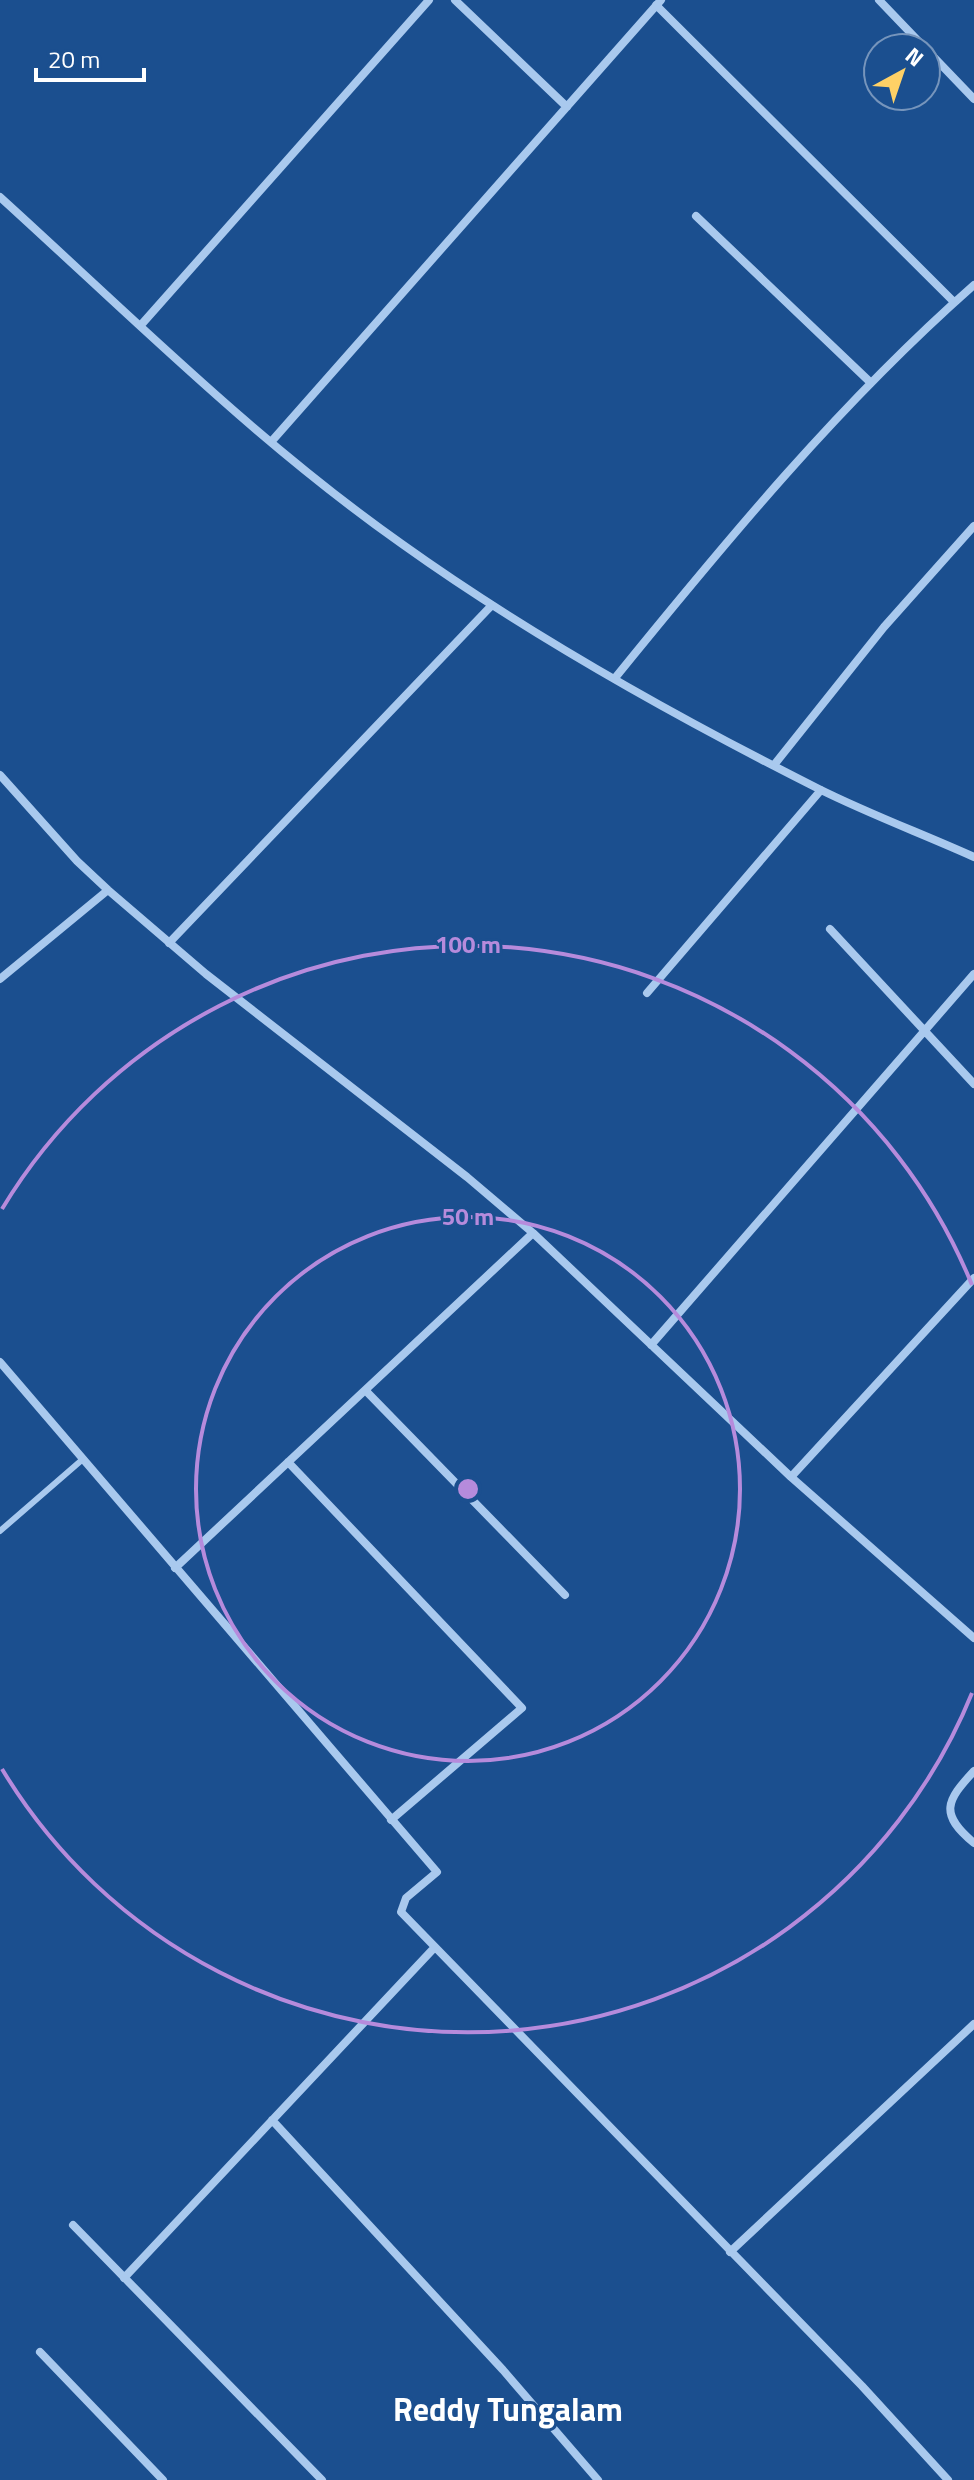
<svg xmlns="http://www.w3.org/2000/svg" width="974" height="2480" font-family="'Titillium Web',sans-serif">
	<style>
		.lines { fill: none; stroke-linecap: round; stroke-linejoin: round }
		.service { stroke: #a9c9ee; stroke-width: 6 }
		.minor { stroke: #a9c9ee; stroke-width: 8 }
		.ring { fill: none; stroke: #b68bdc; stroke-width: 4 }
		.labels { text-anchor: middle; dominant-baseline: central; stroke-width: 6; stroke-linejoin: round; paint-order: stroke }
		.neighbourhood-label { font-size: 32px; font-weight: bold; fill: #fff; stroke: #1b4f8f }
		.centre { fill: #b68bdc; stroke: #1b4f8f; stroke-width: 4 }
		.ring-label { font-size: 24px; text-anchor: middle; font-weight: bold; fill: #b68bdc; stroke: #1b4f8f; stroke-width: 6; stroke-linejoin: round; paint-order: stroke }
	</style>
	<rect width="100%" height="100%" fill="#1b4f8f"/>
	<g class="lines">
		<path class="service" d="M0,1531L83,1459"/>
		<path class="minor" d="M455,0L567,107
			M879,0L925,48
			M656,5L954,302
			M926,49L974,99
			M0,197C131,316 257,442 402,544C532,637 676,717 819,789C869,814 923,834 974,857
			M696,216L870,382
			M141,325L429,0
			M271,442L661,0
			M615,678C727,540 840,403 974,285
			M774,765L884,627L974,526
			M0,775L77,861L108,890L206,974L467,1177L533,1233L791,1477L974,1638
			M830,929L974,1084
			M169,943L492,605
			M0,979L108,890
			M647,993L821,790
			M651,1345L974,974
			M0,1362L437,1872L406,1898L401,1912L862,2386L948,2480
			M366,1391L565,1595
			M288,1462L522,1708L391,1820
			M791,1477L974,1278
			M175,1568L533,1233
			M974,1771C946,1801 939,1814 974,1843
			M272,2120L503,2370L598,2480
			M73,2225L322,2480
			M730,2252L974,2024
			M124,2278L435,1947
			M40,2352L163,2480"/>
	</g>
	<g class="ring">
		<circle cx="468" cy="1489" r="272"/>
		<path d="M972 1693A544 544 0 0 1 2 1769M2 1209A544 544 0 0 1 972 1285"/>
	</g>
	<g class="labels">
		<g class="neighbourhood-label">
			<text x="508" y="2409">Reddy Tungalam</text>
		</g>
	</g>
	<circle cx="468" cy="1489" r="12" class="centre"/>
	<g class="ring-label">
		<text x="468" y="953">100 m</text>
		<text x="468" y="1225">50 m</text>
	</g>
	<g transform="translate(902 72) rotate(40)"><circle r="38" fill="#1b4f8f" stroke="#7695bc" stroke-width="2"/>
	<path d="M0-6L14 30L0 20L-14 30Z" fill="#ffd166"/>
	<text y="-12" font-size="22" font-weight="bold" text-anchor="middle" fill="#ffffff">N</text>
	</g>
	<path d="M36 68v12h108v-12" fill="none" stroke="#ffffff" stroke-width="4"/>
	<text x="48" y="68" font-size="24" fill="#ffffff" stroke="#1b4f8f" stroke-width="6" paint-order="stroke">20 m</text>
</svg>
